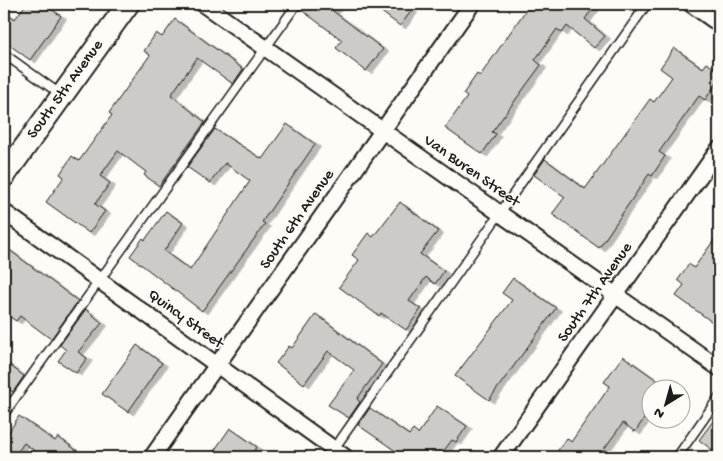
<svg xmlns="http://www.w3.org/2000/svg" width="723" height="461" font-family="'Gochi Hand',sans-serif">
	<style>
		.building { fill: #cccbc8; stroke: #1c1c1c; filter: url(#shadow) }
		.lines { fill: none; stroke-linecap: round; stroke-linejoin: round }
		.lane-casing { stroke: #1c1c1c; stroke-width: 11 }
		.street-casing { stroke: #1c1c1c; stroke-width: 19 }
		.secondary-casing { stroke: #1c1c1c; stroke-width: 25 }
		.lane { stroke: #fdfcf7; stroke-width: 8 }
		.street { stroke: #fdfcf7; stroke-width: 15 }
		.secondary { stroke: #fdfcf7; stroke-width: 21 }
		.labels { text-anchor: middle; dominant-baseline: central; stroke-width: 4; stroke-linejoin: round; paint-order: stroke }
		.street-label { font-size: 16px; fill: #1c1c1c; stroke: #fdfcf7 }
	</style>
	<defs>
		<filter id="shadow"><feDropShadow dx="5.5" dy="3" stdDeviation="0" flood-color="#0004"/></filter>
	</defs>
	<rect width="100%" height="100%" fill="#fdfcf7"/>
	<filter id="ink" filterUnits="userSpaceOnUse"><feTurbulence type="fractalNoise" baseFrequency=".02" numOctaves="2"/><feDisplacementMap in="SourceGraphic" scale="10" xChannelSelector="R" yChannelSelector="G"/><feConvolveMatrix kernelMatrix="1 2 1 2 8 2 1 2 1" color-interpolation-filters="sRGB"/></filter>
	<g filter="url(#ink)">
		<path class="building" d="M26,4H44L61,16L30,60L4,41V11L15,19Z
			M303,4H339L333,11L383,49L366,71L336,48L342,40L300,9Z
			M371,4H404L412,10L400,26Z
			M530,4H596L585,19L605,36L594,48L567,26L562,33L557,29L535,60L541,65L492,132L496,134L482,154L445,128L467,97L463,94L477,74L480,76Z
			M175,19L243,69L233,84L197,58L171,95L205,122L159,186L144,175L146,172L118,151L100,176L110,183L95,204L105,211L89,233L46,202L64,177L60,174L72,156L79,161L112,115L109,113L150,55L144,51L156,33L162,37Z
			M674,48L703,68L707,63L719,72V79L705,100L699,96L659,152L665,156L652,176L649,174L599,248L552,214L565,197L534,175L545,159L585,189L650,99L654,102L672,77L660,68Z
			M287,124L315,144L262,222L265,224L202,311L130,256L143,238L145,240L166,211L183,223L164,251L190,270L250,181L225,163L210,183L187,167L215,129L262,159Z
			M400,202L438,231L420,254L444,271L435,284L426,277L409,301L421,309L406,330L381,313L379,316L339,287L359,260L352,255L368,233L373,237Z
			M719,233V327L676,296L684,285L678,280L689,264L694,268Z
			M4,246L78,301L51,339L20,316L16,321L4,313Z
			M513,278L556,308L489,400L455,376L512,300L502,293Z
			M86,309L102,323L78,352L87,358L76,373L58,361L66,350L60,345Z
			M316,314L382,364L357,399L360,402L349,418L328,405L354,370L328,351L304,384L276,363L289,346L292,348Z
			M137,345L162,363L128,412L102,394Z
			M623,356L668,388H650V410L635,432L623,423L598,457H553L567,438L571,442L610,386L604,382Z
			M4,361L24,376L13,392L4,386Z
			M437,406L467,426L456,442L452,440L439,457H393L397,452L358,425L370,408L409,435L413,430L418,434Z
			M719,413V455L699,440Z
			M19,416L55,441L58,437L86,457H43L24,443L14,457H11L4,452V440Z
			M230,428L257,447L250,457H223L214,451Z"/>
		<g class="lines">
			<defs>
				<path id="lane" d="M4,54L60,94
					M4,414L297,4
					M334,449L647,4
					M677,457L719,397"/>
				<path id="street" d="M203,4L719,368
					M691,4L719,24
					M4,212L345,457
					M152,457L472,4
					M501,457L719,149"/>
				<path id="secondary" d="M4,176L128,4"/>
			</defs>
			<use href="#lane" class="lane-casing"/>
			<use href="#street" class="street-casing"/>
			<use href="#secondary" class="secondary-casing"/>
			<use href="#lane" class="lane"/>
			<use href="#street" class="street"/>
			<use href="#secondary" class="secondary"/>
		</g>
	</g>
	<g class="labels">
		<g class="street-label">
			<text transform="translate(66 90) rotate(-54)">South 5th Avenue</text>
			<text transform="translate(471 172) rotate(35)">Van Buren Street</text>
			<text transform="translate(298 220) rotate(-55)">South 6th Avenue</text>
			<text transform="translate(596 293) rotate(-55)">South 7th Avenue</text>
			<text transform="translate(185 320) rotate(36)">Quincy Street</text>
		</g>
	</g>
	<rect width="723" height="461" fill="none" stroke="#fdfcf7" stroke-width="20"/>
	<rect x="10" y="10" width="703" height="441" fill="none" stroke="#1c1c1c" stroke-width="2" filter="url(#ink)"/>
	<g transform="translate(666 404) rotate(217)"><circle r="24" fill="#fdfcf7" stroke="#a3a29f"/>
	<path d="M0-4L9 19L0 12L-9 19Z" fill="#1c1c1c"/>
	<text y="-8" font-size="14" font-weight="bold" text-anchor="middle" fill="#1c1c1c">N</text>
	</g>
</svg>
